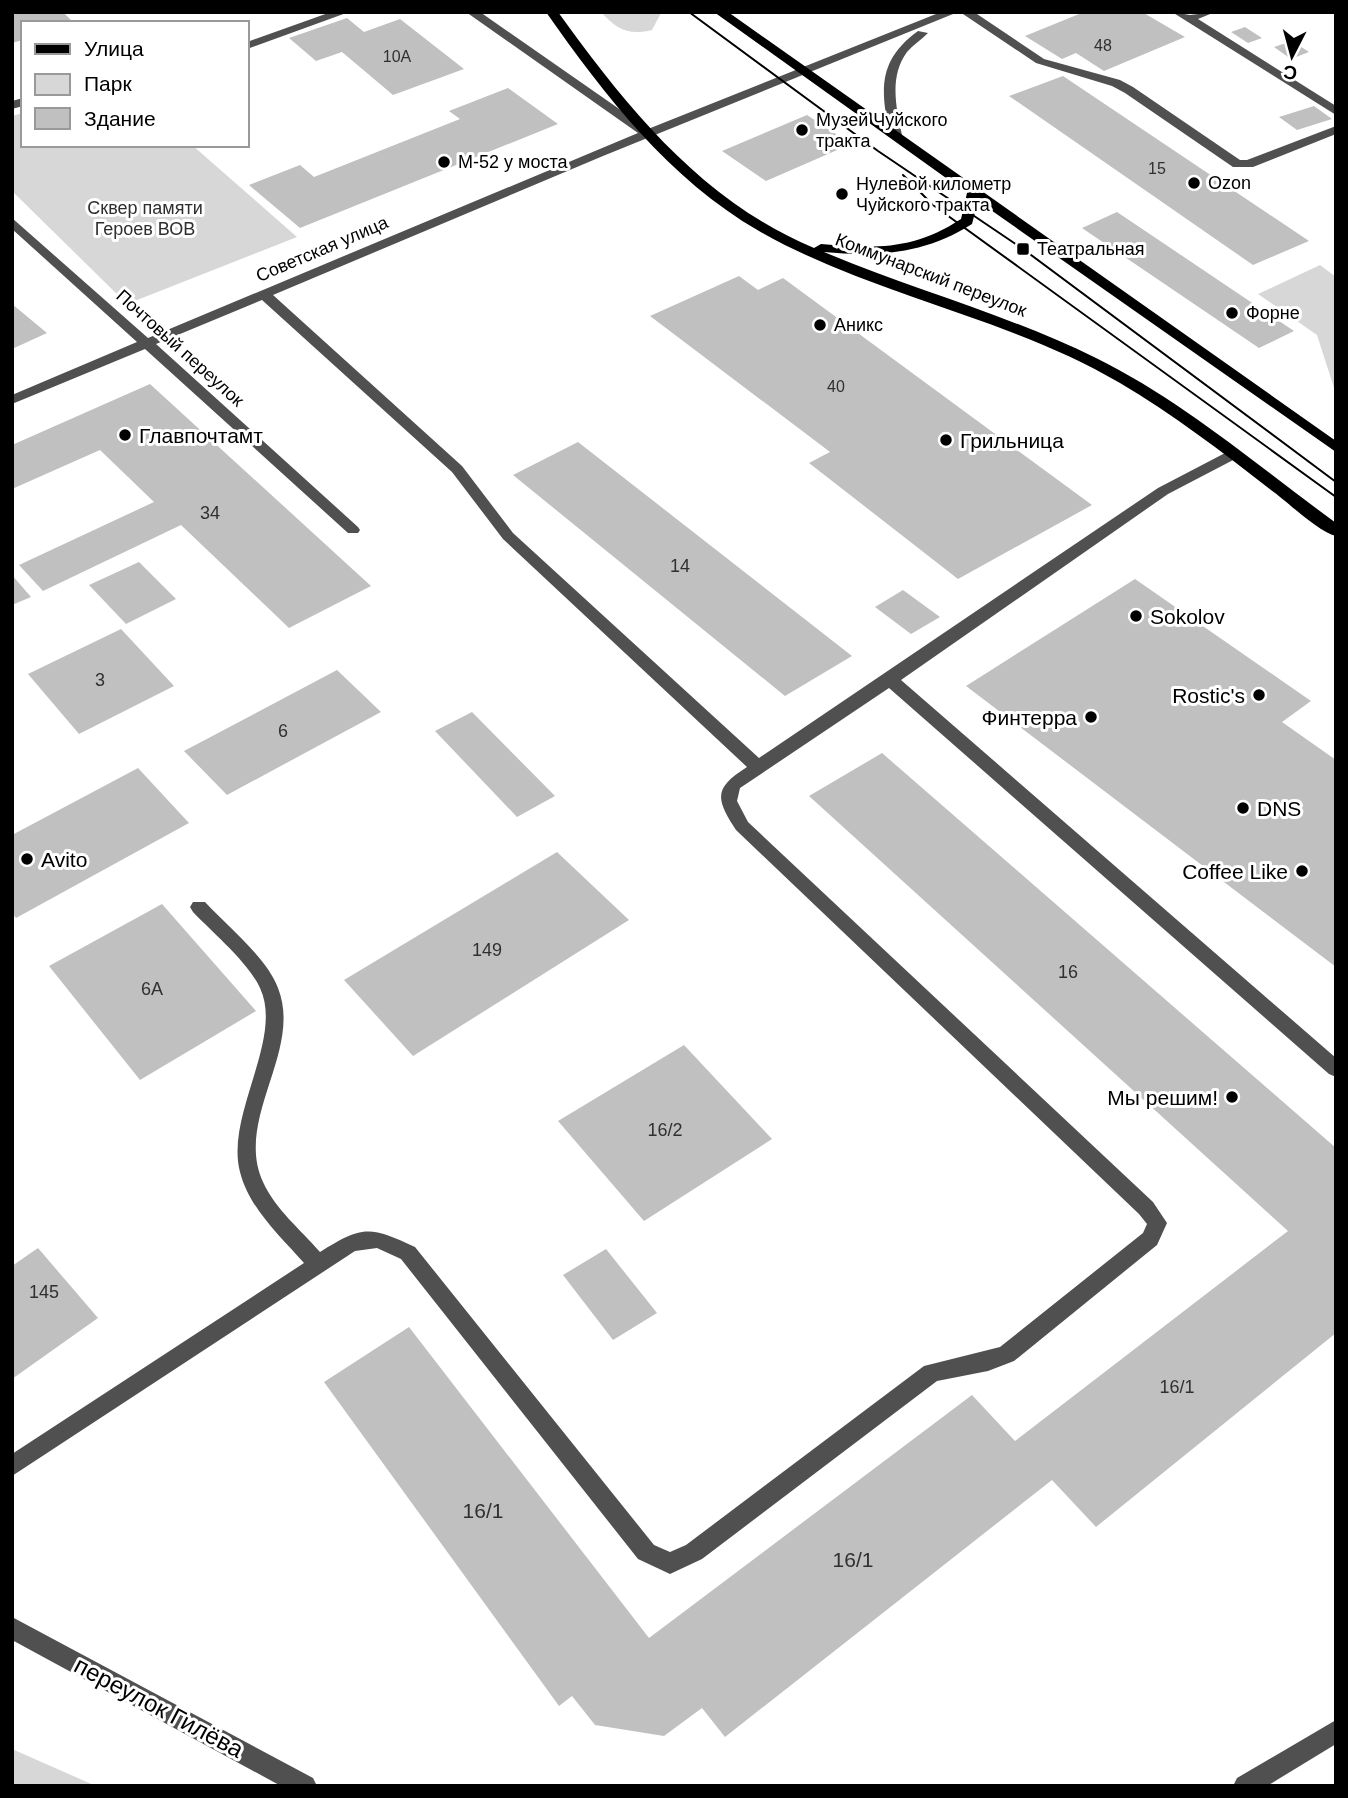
<svg xmlns="http://www.w3.org/2000/svg" width="1348" height="1798" font-family="Helvetica,sans-serif">
	<style>
		.green { fill: #d7d7d7 }
		.building { fill: #c0c0c0 }
		.lines { fill: none; stroke-linecap: round; stroke-linejoin: round }
		.minor { fill: #505050; fill-rule: evenodd }
		.major { fill: #000; fill-rule: evenodd }
		.tram { stroke: #000; stroke-width: 2 }
		.poi-dot { fill: #000; stroke: #fff; stroke-width: 2.5 }
		.labels { text-anchor: middle; dominant-baseline: central; stroke-width: 6; stroke-linejoin: round; paint-order: stroke }
		.far-number-label { font-size: 16px; fill: #303030 }
		.far-poi-label { font-size: 18px; fill: #000; stroke: #fff; text-anchor: start }
		.far-park-label { font-size: 18px; fill: #2e2e2e; stroke: #fff }
		.far-street-label { font-size: 18px; fill: #000; stroke: #fff }
		.number-label { font-size: 18px; fill: #303030 }
		.poi-label { font-size: 21px; fill: #000; stroke: #fff; text-anchor: start }
		.near-number-label { font-size: 21px; fill: #303030 }
		.near-street-label { font-size: 24px; fill: #000; stroke: #fff }
	</style>
	<rect width="100%" height="100%" fill="#fff"/>
	<path class="green" d="M601,12H661V13L652,30C629,36 616,29 601,12Z
		M23,113V145H192L297,237L127,304L12,191V116Z
		M1320,265L1336,277V394L1317,335L1258,294Z
		M12,1748V1749L96,1786H12Z"/>
	<path class="building" d="M12,12H63L74,23H23V40L12,43Z
		M1084,12H1142L1185,37L1104,71L1076,53L1062,59L1025,36Z
		M347,18L364,32L400,19L464,69L393,95L342,52L316,61L289,38Z
		M1245,27L1262,38L1248,43L1231,32Z
		M1292,41L1309,52L1291,59L1274,47Z
		M1063,76L1309,241L1253,265L1009,96Z
		M508,88L558,124L300,228L249,185L300,165L314,177L460,119L449,111Z
		M1314,106L1332,119L1297,130L1279,117Z
		M807,115L851,144L766,181L722,151Z
		M1117,212L1294,331L1259,348L1082,228Z
		M739,276L758,290L783,278L1092,505L958,579L809,463L830,452L650,316Z
		M12,304L47,333L12,349Z
		M150,384L371,586L289,628L181,525L43,591L19,565L154,502L100,450L12,489V445Z
		M578,442L852,656L785,696L513,475Z
		M139,562L176,599L126,624L89,585Z
		M12,575L31,597L12,605Z
		M1135,579L1311,701L1282,722L1336,760V967L966,686Z
		M903,590L940,617L911,634L875,607Z
		M121,629L174,686L79,734L28,674Z
		M337,670L381,712L227,795L184,751Z
		M472,712L555,796L517,817L435,731Z
		M882,753L1336,1148V1333L1096,1527L1052,1480L725,1737L702,1708L664,1736L595,1725L572,1696L559,1706L324,1382L409,1327L649,1638L972,1395L1015,1441L1288,1231L809,796Z
		M138,768L189,823L16,918L12,913V835Z
		M557,852L629,920L413,1056L344,980Z
		M162,904L256,1011L140,1080L49,966Z
		M684,1045L772,1139L644,1221L558,1121Z
		M38,1248L98,1318L12,1379V1266Z
		M606,1249L657,1313L613,1340L563,1275Z"/>
	<g class="lines">
		<path class="minor" d="M331,12H349L247,49V42Z
			M466,12H480L648,129L941,12H958L603,156L273,295L462,466L513,533L759,758L1158,488L1227,452H1237V458L1168,494L901,680L1336,1058V1077L1329,1074L889,688L740,788L737,801L748,822L1153,1202L1167,1223L1157,1245L1014,1361L988,1371L937,1381L702,1559L670,1574L638,1559L401,1259L377,1248L355,1251L12,1476V1454L304,1263C280,1236 249,1208 240,1172C225,1115 284,1039 260,988C248,962 213,933 193,912L190,907L193,902H205C227,926 267,958 278,988C303,1051 234,1119 263,1182C275,1209 301,1230 320,1252C363,1225 370,1226 415,1247L654,1545L670,1552L686,1545L924,1366L1000,1347L1143,1233L1147,1224L1139,1214L736,830C715,798 714,788 747,767L503,539L452,472L262,300L156,344L358,527L360,530L358,533H348L145,349L12,404V395L137,342L12,229V218L148,338L638,133Z
			M960,12H974L1044,59L1120,80L1133,87L1240,160H1247L1336,126V134L1253,167H1233L1125,93L1112,86L1036,63Z
			M1172,12L1190,15L1215,12L1198,19L1336,106V115Z
			M918,31L928,33C921,40 913,45 907,52C889,76 896,108 902,135L896,139L890,135C880,90 878,60 918,31Z
			M23,98V106L12,109V101Z
			M12,1617L313,1778L317,1786H281L12,1640Z
			M1336,1720V1744L1267,1786H1233L1237,1778Z"/>
		<path class="major" d="M546,12H558C628,109 702,201 814,248L821,244C875,249 914,250 961,219L967,193L714,12H728L1336,441V452L978,201L972,224C925,254 879,257 824,252C914,290 1009,315 1096,358C1183,401 1258,466 1336,523V536C1317,531 1288,502 1271,490C1222,452 1173,414 1120,383C1006,316 873,296 759,231C669,179 605,96 546,12Z"/>
		<path class="tram" d="M689,12L878,151L1023,249L1336,482
			M903,175L933,205L1336,497"/>
	</g>
	<g class="poi-dot">
		<circle cx="802" cy="130" r="7"/>
		<circle cx="444" cy="162" r="7"/>
		<circle cx="1194" cy="183" r="7"/>
		<circle cx="842" cy="194" r="7"/>
		<rect x="1016" y="242" width="14" height="14" rx="3.5"/>
		<circle cx="1232" cy="313" r="7"/>
		<circle cx="820" cy="325" r="7"/>
		<circle cx="125" cy="435" r="7"/>
		<circle cx="946" cy="440" r="7"/>
		<circle cx="1136" cy="616" r="7"/>
		<circle cx="1259" cy="695" r="7"/>
		<circle cx="1091" cy="717" r="7"/>
		<circle cx="1243" cy="808" r="7"/>
		<circle cx="27" cy="859" r="7"/>
		<circle cx="1302" cy="871" r="7"/>
		<circle cx="1232" cy="1097" r="7"/>
	</g>
	<g class="labels">
		<g class="far-number-label">
			<text x="1103" y="45">48</text>
			<text x="397" y="56">10А</text>
			<text x="1157" y="168">15</text>
			<text x="836" y="386">40</text>
		</g>
		<g class="far-poi-label">
			<text x="816" y="120">Музей Чуйского<tspan x="816" dy="21">тракта</tspan></text>
			<text x="458" y="162">М-52 у моста</text>
			<text x="1208" y="183">Ozon</text>
			<text x="856" y="184">Нулевой километр<tspan x="856" dy="21">Чуйского тракта</tspan></text>
			<text x="1037" y="249">Театральная</text>
			<text x="1246" y="313">Форне</text>
			<text x="834" y="325">Аникс</text>
		</g>
		<g class="far-park-label">
			<text x="145" y="208">Сквер памяти<tspan x="145" dy="21">Героев ВОВ</tspan></text>
		</g>
		<g class="far-street-label">
			<text transform="translate(322 249) rotate(-23)">Советская улица</text>
			<text transform="translate(931 275) rotate(21)">Коммунарский переулок</text>
			<text transform="translate(180 348) rotate(42)">Почтовый переулок</text>
		</g>
		<g class="number-label">
			<text x="210" y="513">34</text>
			<text x="680" y="566">14</text>
			<text x="100" y="680">3</text>
			<text x="283" y="731">6</text>
			<text x="487" y="950">149</text>
			<text x="1068" y="972">16</text>
			<text x="152" y="989">6А</text>
			<text x="665" y="1130">16/2</text>
			<text x="44" y="1292">145</text>
			<text x="1177" y="1387">16/1</text>
		</g>
		<g class="poi-label">
			<text x="139" y="435">Главпочтамт</text>
			<text x="960" y="440">Грильница</text>
			<text x="1150" y="616">Sokolov</text>
			<text x="1245" y="695" text-anchor="end">Rostic's</text>
			<text x="1077" y="717" text-anchor="end">Финтерра</text>
			<text x="1257" y="808">DNS</text>
			<text x="41" y="859">Avito</text>
			<text x="1288" y="871" text-anchor="end">Coffee Like</text>
			<text x="1218" y="1097" text-anchor="end">Мы решим!</text>
		</g>
		<g class="near-number-label">
			<text x="483" y="1510">16/1</text>
			<text x="853" y="1559">16/1</text>
		</g>
		<g class="near-street-label">
			<text transform="translate(159 1707) rotate(28)">переулок Гилёва</text>
		</g>
	</g>
	<rect width="1348" height="1798" fill="none" stroke="#000000" stroke-width="28"/>
	<rect x="21" y="21" width="228" height="126" fill="#ffffff" stroke="#999999" stroke-width="2"/>
	<rect x="35" y="44" width="35" height="10" fill="#000000" stroke="#999999" stroke-width="2"/>
	<text x="84" y="56" font-size="21" fill="#000000">Улица</text>
	<rect x="35" y="74" width="35" height="21" fill="#d7d7d7" stroke="#999999" stroke-width="2"/>
	<text x="84" y="91" font-size="21" fill="#000000">Парк</text>
	<rect x="35" y="108" width="35" height="21" fill="#c0c0c0" stroke="#999999" stroke-width="2"/>
	<text x="84" y="126" font-size="21" fill="#000000">Здание</text>
	<g transform="translate(1292 56) rotate(186)" stroke="#ffffff" stroke-width="5" paint-order="stroke">
	<path d="M0-5L12 26L0 18L-12 26Z" fill="#000000"/>
	<text y="-10" font-size="19" font-weight="bold" text-anchor="middle" fill="#000000">С</text>
	</g>
</svg>
